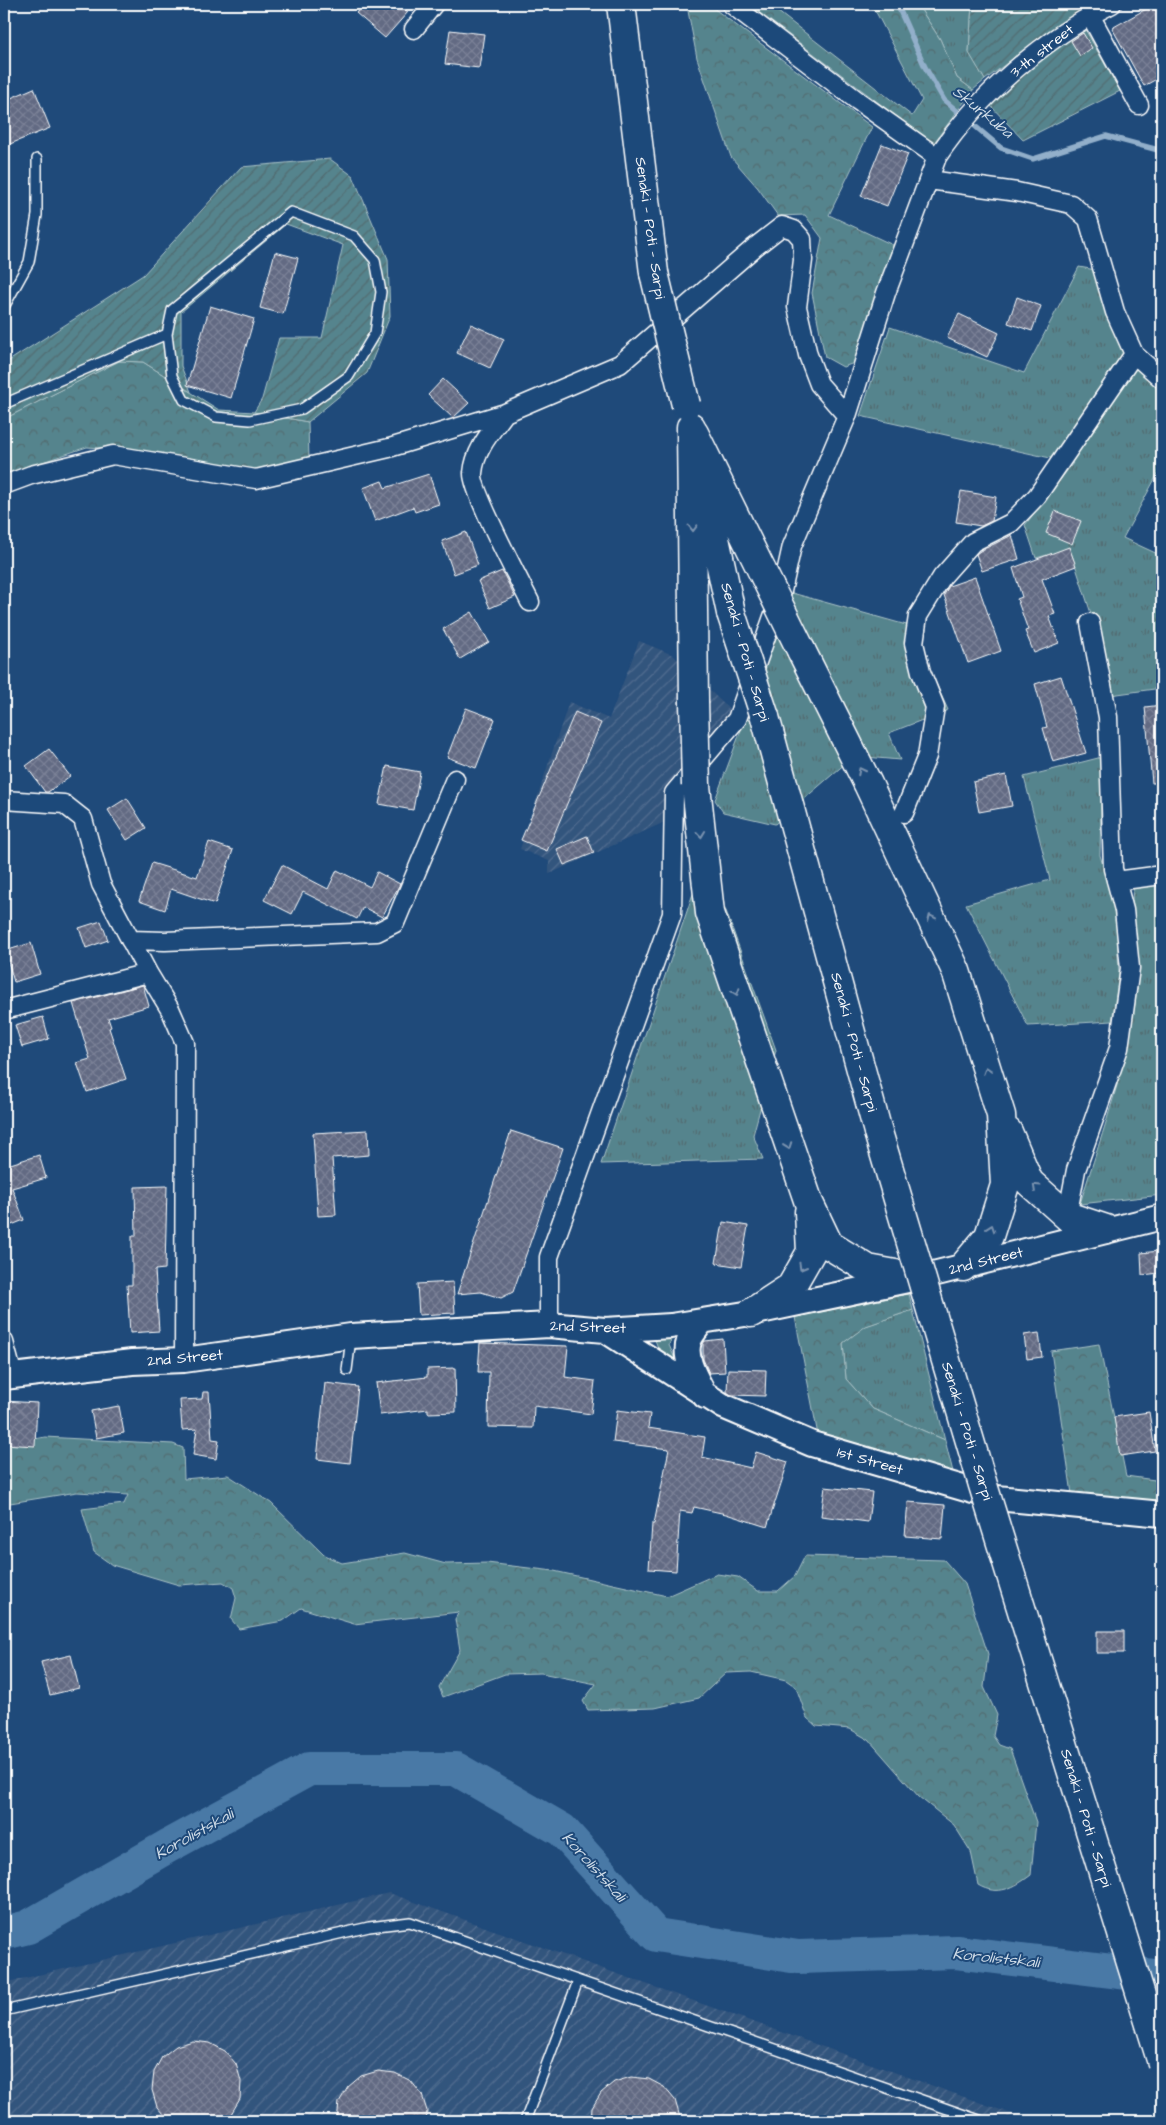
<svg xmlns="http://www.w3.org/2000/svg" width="1166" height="2125" font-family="'Architects Daughter',sans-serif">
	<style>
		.industrial { fill: url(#industrial-furrows) }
		.grass { fill: url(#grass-tufts); stroke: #aac2c6 }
		.forest { fill: url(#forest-crowns); stroke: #aac2c6 }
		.garden { fill: url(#garden-furrows); stroke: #aac2c6 }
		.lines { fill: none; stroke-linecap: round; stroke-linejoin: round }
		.stream { stroke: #92afca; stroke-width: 5.5 }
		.river { stroke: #4a79a6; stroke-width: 34 }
		.building { fill: url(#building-cross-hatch); stroke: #fff }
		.lane-casing { stroke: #fff; stroke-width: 12 }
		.street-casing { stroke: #fff; stroke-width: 21 }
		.secondary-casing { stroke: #fff; stroke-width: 28 }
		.highway-casing { stroke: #fff; stroke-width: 31 }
		.lane { stroke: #1f4a7a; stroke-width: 9 }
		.street { stroke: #1f4a7a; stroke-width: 18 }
		.secondary { stroke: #1f4a7a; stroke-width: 24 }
		.highway { stroke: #1f4a7a; stroke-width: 28 }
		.highway-bridge-casing { stroke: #fff; stroke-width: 31; stroke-linecap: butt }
		.highway-bridge { stroke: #1f4a7a; stroke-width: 28 }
		.oneway { stroke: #7992af }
		.labels { text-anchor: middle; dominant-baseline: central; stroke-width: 4; stroke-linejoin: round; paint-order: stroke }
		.street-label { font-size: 15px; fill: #fff; stroke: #1f4a7a }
		.water-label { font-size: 16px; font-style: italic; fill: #d2dee9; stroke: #1f4a7a }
	</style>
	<defs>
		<pattern id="industrial-furrows" width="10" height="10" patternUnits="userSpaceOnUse" patternTransform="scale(1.25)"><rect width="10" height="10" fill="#33547d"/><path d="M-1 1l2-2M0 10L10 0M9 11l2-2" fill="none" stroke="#526e90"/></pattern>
		<pattern id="grass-tufts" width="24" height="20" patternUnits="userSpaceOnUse" patternTransform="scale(1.25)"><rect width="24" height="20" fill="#55848d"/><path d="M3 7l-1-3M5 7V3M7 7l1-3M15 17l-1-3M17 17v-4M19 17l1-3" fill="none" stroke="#516b70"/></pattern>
		<pattern id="forest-crowns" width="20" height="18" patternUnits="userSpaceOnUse" patternTransform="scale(1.25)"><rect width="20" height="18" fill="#55848d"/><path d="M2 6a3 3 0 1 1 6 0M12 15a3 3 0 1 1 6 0" fill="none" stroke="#516b70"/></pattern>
		<pattern id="garden-furrows" width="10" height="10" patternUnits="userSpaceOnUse" patternTransform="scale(1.25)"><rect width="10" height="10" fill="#55848d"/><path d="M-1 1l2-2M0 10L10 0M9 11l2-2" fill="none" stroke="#516b70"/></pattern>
		<pattern id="building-cross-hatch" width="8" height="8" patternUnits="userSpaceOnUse" patternTransform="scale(1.25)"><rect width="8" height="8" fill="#626a83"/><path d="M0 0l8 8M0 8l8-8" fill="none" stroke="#7a8096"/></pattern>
	</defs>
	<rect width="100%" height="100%" fill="#1f4a7a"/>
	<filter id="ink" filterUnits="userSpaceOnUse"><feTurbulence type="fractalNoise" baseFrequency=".02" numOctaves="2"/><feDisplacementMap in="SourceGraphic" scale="10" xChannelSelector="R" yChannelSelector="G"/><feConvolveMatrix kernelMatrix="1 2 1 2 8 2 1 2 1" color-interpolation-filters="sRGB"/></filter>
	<g filter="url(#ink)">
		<path class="industrial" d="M639,641L673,655L729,709L696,808L549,874V861L520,849L569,702L609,719Z
			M389,1893L1032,2121H4V1983Z"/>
		<path class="grass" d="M917,4H972L969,52L985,80L973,90L957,78L940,39Z
			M1079,267L1096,270L1125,355L1162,393V466L1123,538L1162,556V688L1110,695L1100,641L1070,549L1036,558L1025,525L1073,463L860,416L890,327L1024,373Z
			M792,593L910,626L948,710L889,733L900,760L854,756L775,824L723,812L715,800Z
			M1102,757L1100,855L1116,913L1119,974L1112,1021L1028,1026L966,904L1050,880L1024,777Z
			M700,873L726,911L776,1050L753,1135L763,1159L601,1164Z
			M1162,881V1195L1080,1204C1103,1129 1132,1054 1138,976C1140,945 1127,917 1134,885Z
			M913,1310L945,1440L873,1409L846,1379L843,1343L865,1326Z
			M660,1334L673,1335L669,1345L676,1361L672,1363L660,1353L655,1340Z"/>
		<path class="forest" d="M693,4H708L872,127L829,215L895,246L857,362L843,367L825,357L812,293L822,238L805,215L778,216L758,188L731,157L697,58L688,11Z
			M748,4H768L912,116L922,100L877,14L869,4H917L940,39L957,78L973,90L933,144Z
			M119,361L143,362L219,410L254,412L308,422L309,461L256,472L157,452L87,447L4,475V419Z
			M909,1294L913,1310L866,1326L843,1343L846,1379L873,1409L945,1440L953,1472L909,1462L818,1435L795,1317Z
			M1099,1344L1126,1476L1162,1481V1503L1072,1494L1051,1351Z
			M45,1437L173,1444L183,1448L184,1479L228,1475L271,1503L324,1555L342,1563L405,1553L446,1564L487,1563L554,1571L667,1596L717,1574L738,1577L758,1591H778L795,1576L805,1556L944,1560L965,1584L988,1654L984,1687L997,1715L993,1736L999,1745L1010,1749L1036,1822L1031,1875C1015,1887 998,1897 978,1885L971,1852L954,1825L919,1797L869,1740L850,1729L816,1726L807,1718L796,1687L786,1680L751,1672L726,1673L699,1698L655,1708L588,1710L583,1701L596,1684L541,1673L505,1674L443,1697L439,1687L460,1650L455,1619L459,1612L354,1624L301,1608L283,1621L239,1629L231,1619L236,1598L233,1588L223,1582L179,1585L112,1565L94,1552L82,1509L124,1504L128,1495L77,1492L4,1504V1443L6,1444Z"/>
		<path class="garden" d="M972,4H1097L1098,5L1050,30L985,80L969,53Z
			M1085,29L1120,91L1023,140L989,104L1034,65Z
			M330,159L353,176L388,259L390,316L367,373L308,422L254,412L262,399L279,338H322L343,245L286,224L181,312V366L191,392L143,362L119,361L4,419V364L143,275L241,167Z"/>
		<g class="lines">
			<path class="stream" d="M897,4L925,67L944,100L1001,148L1033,159L1106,136L1162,151"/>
			<path class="river" d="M4,1933L28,1927L168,1846L309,1769H456L562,1830L656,1935L798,1957L956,1952L1153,1976L1162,1984"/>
		</g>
		<path class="building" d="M364,4H398L408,12L385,38L356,13Z
			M1155,4H1162V76L1144,86L1112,28Z
			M450,30L484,34L479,68L445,64Z
			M1083,33L1092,48L1080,56L1071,41Z
			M34,88L50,128L10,144L4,130V101Z
			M882,144L908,154L887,206L861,196Z
			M275,252L298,258L283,314L260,308Z
			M1017,297L1041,306L1032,331L1008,323Z
			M210,306L254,319L231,398L187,385Z
			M959,314L999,333L987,357L947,338Z
			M471,324L504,339L490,368L457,353Z
			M443,379L469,403L453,418L428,395Z
			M429,474L439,504L415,512L413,507L375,521L363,488L382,481L385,488Z
			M961,491L996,497L992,521L981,526L956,522Z
			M1055,511L1081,521L1072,544L1046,533Z
			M466,532L478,565L454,574L442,541Z
			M1012,535L1019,559L982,571L976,554L980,551Z
			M1069,547L1076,566L1042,579L1055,614L1049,616L1059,643L1034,653L1025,631L1028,630L1017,599L1022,597L1013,568Z
			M502,571L515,597L490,608L478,581Z
			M975,577L1001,651L968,663L944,595L949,586Z
			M472,612L489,642L460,659L443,629Z
			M1061,676L1086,753L1053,762L1043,728L1047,727L1035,684Z
			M1162,705V783H1152L1145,707Z
			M466,708L495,719L476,768L447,757Z
			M575,712L601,723L547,851L521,840Z
			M49,749L70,776L48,792H45L26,766Z
			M387,766L420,772L413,810L379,804Z
			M1006,775L1012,806L979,812L973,782Z
			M127,798L146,828L127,840L108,810Z
			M587,836L594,853L564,865L557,849Z
			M209,842L233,850L215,904L171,889L165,910L139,901L152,863L197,877Z
			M282,865L328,889L337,870L370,887L377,872L400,884L382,917L363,907L357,919L303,892L292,914L264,900Z
			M101,921L108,940L86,948L79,928Z
			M31,943L40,974L14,982L5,951Z
			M143,985L149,1006L108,1018L111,1027L109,1028L126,1079L87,1092L77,1063L90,1059L73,1003Z
			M43,1017L49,1039L22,1047L15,1025Z
			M368,1130L369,1155L332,1158L336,1215L318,1216L313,1133Z
			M511,1131L563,1148L513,1292L501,1298L481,1292L457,1294Z
			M39,1155L46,1178L12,1188L24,1220L4,1228V1166Z
			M167,1186L165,1269L155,1270L159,1331L130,1333L127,1285H132V1236H136L135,1187Z
			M723,1222L748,1226L741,1267L716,1263Z
			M1159,1251L1160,1273L1142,1275L1141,1253Z
			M453,1282L455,1313L419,1315L417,1284Z
			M1039,1333L1042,1357L1027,1359L1024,1335Z
			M723,1339L725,1372L709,1373L703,1359V1344L705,1341Z
			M480,1343L568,1346L565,1377L595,1381L591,1414L534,1406L533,1428L488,1427L489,1372H478Z
			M455,1368L456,1412L428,1413V1409L380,1415L376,1383L427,1377V1369Z
			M728,1369L766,1370L765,1396L731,1395L727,1392Z
			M325,1383L358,1387L350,1463L317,1459Z
			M203,1392H209L212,1439L219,1440L216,1459L193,1455L197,1429L182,1430L180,1400L202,1399Z
			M4,1401L37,1403L35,1446L4,1444Z
			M119,1406L124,1433L96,1438L91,1411Z
			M617,1410L650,1414L648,1428L705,1437L702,1457L751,1468L756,1452L788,1462L767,1527L726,1514L694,1507L692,1513L680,1511L676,1571L649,1569L652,1524H654L669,1449L613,1442Z
			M1149,1412L1155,1451L1120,1456L1114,1417Z
			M825,1487L872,1492L868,1522L821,1516Z
			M908,1502L945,1505L942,1539L905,1536Z
			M1097,1631H1124V1653H1097Z
			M71,1655L79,1688L50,1695L41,1662Z
			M193,2041L210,2043L225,2051L236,2064L241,2081L240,2099L231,2114L222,2121H169L157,2107L152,2090L154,2072L162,2057L176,2046Z
			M378,2071L395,2073L411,2081L422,2095L427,2111L426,2121H337L339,2102L348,2087L361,2076Z
			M631,2077L649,2079L664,2087L675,2100L681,2121H591L592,2108L601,2093L614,2082Z"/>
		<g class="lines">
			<defs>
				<path id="lane" d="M291,212L354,236L375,260L381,292L375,333L349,376L302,409L250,420L216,417L184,400L172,376L167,334L172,310Z
					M4,307L29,262L37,215V159
					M4,404L167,334
					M347,1370L351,1338
					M4,2011L369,1927L410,1922L982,2121
					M525,2121L578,1981"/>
				<path id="street" d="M1090,15L1139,105
					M414,29L434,4
					M937,157C979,94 1045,38 1112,4
					M929,180L1017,192L1071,204L1088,219L1115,312L1134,354L1162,379
					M505,413C492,431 475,449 473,473C471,489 520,582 530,602
					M4,485L31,475L113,455L256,479L389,448L505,413L620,364L755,247L782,226L794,230L802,239L803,260L797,307L808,355L819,384L847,416
					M4,800L64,804L83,819L101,884L148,973L171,1011L185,1043L184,1360
					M904,813L927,756L935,707L921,672L914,643L918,616L942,577L973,542L1011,523L1037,496L1134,354
					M1116,881L1162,875
					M130,940L165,941L377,932L395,923L455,779
					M4,1010L148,973
					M1066,1222L1076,1170L1119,1048L1130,968L1124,910L1113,869L1108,717L1090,623
					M549,1325V1257L672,914L674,793L737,719L782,591L792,546L847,416L886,293L937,157L858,101L731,4
					M4,1342L13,1376"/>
				<path id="secondary" d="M702,1321C698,1327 691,1334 689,1341C683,1359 697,1380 705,1396
					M605,1330L723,1406L812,1444L997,1498L1162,1514
					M4,1377L132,1362L184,1360L351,1336L549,1325L605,1330L671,1326L751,1313L917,1278L1162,1217"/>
				<path id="highway" d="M621,4L654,273
					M691,427L694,701
					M694,433L762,571
					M704,487L731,613
					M801,650L868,784L956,971L1001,1115L1005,1185L989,1236L963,1267
					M765,717L878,1132
					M696,786L710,913L809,1203L829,1245L868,1269L917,1278
					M1008,1132L1029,1182L1067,1216L1106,1229
					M751,1313L791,1287L811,1252L809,1212"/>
			</defs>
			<use href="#lane" class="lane-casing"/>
			<use href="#street" class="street-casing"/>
			<use href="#secondary" class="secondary-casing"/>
			<use href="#highway" class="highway-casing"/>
			<use href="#lane" class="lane"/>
			<use href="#street" class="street"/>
			<use href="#secondary" class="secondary"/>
			<use href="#highway" class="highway"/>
			<defs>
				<path id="highway-bridge" d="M654,273L686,405
					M762,571L801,650
					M731,613L765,717
					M694,701L696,786
					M878,1132L983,1485L1162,2063"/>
			</defs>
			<use href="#highway-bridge" class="highway-bridge-casing"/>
			<use href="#highway-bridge" class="highway-bridge"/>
		</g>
		<defs><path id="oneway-chevron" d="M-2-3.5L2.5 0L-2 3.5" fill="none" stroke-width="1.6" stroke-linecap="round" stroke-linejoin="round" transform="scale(1.25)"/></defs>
		<g class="oneway">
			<use href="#oneway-chevron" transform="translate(693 528) rotate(89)"/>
			<use href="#oneway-chevron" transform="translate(861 771) rotate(-117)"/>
			<use href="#oneway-chevron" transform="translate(701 834) rotate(84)"/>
			<use href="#oneway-chevron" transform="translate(931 918) rotate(-115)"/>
			<use href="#oneway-chevron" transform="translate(736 992) rotate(71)"/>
			<use href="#oneway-chevron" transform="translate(987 1070) rotate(-107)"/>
			<use href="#oneway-chevron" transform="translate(788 1146) rotate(70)"/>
			<use href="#oneway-chevron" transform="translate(1036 1187) rotate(-137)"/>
			<use href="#oneway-chevron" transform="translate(991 1228) rotate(-71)"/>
			<use href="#oneway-chevron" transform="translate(802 1267) rotate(120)"/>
		</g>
	</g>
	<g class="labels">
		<g class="street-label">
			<text transform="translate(1042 51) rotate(-38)">3-th street</text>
			<text transform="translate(650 228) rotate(82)">Senaki — Poti — Sarpi</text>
			<text transform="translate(745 652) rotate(74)">Senaki — Poti — Sarpi</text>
			<text transform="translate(854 1042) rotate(75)">Senaki — Poti — Sarpi</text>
			<text transform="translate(986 1261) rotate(-14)">2nd Street</text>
			<text transform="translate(588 1327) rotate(2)">2nd Street</text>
			<text transform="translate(185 1358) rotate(-5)">2nd Street</text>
			<text transform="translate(967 1431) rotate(73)">Senaki — Poti — Sarpi</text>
			<text transform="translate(870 1461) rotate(16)">1st Street</text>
			<text transform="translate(1086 1818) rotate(73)">Senaki — Poti — Sarpi</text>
		</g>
		<g class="water-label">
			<text transform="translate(983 112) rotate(39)">Skurkuba</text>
			<text transform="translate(194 1834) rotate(-29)">Korolistskali</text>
			<text transform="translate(594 1867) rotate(48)">Korolistskali</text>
			<text transform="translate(996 1958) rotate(6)">Korolistskali</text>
		</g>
	</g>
	<rect width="1166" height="2125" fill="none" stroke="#1f4a7a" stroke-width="20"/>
	<rect x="10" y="10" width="1146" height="2105" fill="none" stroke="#fff" stroke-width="2" filter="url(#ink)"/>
</svg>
